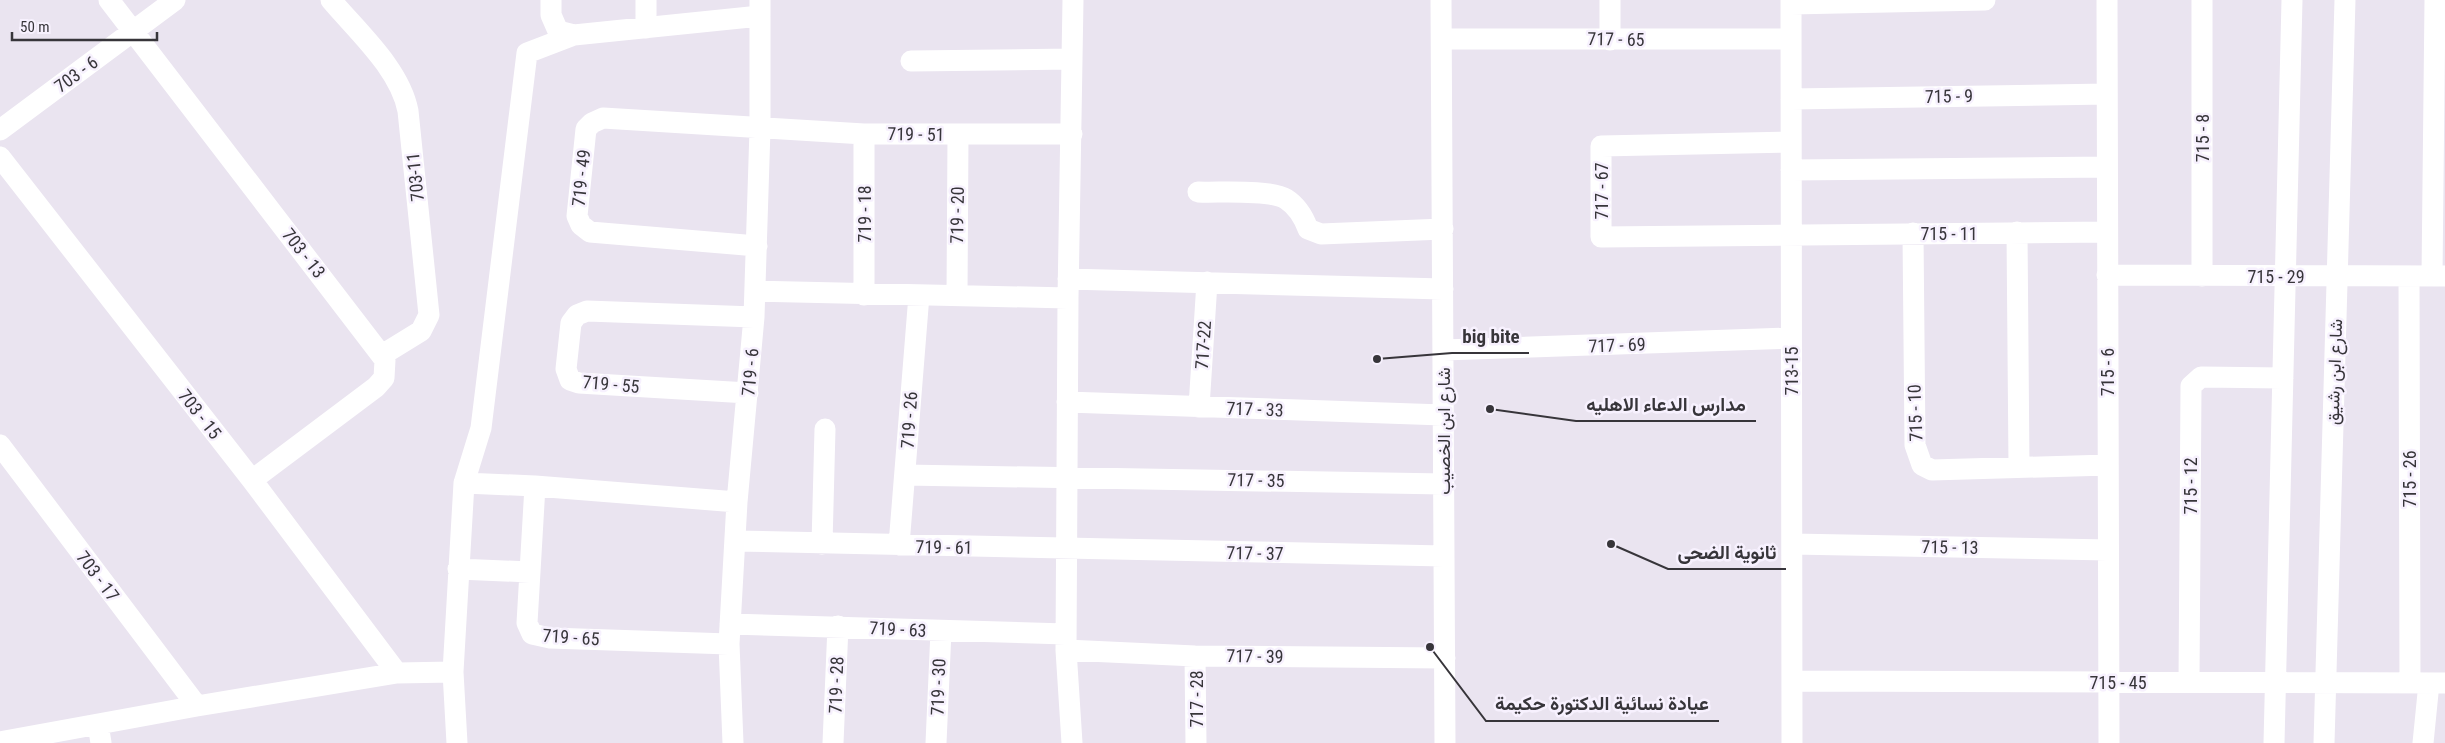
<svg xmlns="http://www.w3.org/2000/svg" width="2445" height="743" font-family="'Roboto Condensed',Vazirmatn,sans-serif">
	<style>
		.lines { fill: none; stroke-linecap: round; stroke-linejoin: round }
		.minor { stroke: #fff; stroke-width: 21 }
		.labels { text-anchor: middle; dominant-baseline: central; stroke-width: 5; stroke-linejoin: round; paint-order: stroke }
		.street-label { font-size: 18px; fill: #37353a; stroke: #f7f1fe }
		.leader { fill: none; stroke: #37353a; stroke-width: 2 }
		.callout-dot { fill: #37353a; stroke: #f7f1fe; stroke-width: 2 }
		.callout-label { font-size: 19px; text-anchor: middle; font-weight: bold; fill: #37353a; stroke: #f7f1fe; stroke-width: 5; stroke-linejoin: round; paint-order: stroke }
	</style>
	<rect width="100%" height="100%" fill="#eae4f0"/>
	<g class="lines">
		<path class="minor" d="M109,0L385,360L384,378L376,387L252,480
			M331,0C358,32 400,69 408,111L429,315L421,331L382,355
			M551,0V15L558,31L574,35L760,16
			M646,0V28
			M1441,0L1445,743
			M1610,0V40
			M1791,0L1792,743
			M2107,0L2109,743
			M2202,0V276
			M1791,4L1985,0
			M1442,39H1791
			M911,61L1072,59
			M1791,99L2107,94
			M0,130L175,0
			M864,134V295
			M1791,142L1601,146V237L2107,232
			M0,157L252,480L397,673
			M1791,170L2107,167
			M1198,192C1218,193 1270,189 1286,199C1297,206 1304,218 1308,229L1321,234L1443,229
			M2017,232L2019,467
			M1913,233L1915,445L1922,465L1932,470L2108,465
			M757,246L590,232L581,225L577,216L586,129L592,123L603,118L864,134H1072
			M2107,275L2445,276
			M2409,276L2410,683
			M2432,276L2435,0
			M1068,279L1443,289
			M755,291L1068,298
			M957,296L958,135
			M1443,350L1791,338
			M748,393L579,383L570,380L566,369L571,323L577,315L587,311L754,317
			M1067,402L1443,415
			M1199,407L1207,282
			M0,445L197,706
			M905,475L1444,484
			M464,483L535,486L737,502
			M535,486L527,623L532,634L550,638L729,644
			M735,541L1444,556
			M822,544L825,429
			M1792,544L2108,550
			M899,545L919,295
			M458,569L530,572
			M730,624L1066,634
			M1066,650L1195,656L1445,658
			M1195,656L1196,743
			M1792,681L2445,683
			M2189,682L2191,386L2201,377L2283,378
			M98,724L101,743
			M0,742L197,706L397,673L453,672
			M457,743L453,672L464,483L481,428L527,53L574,35
			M733,743L729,644L737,502L754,317L760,129V0
			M833,743L838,626
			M936,743L941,631
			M1072,743L1066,650L1068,298L1073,0
			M2274,743L2292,0
			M2324,743L2345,0
			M2423,743L2429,683"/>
	</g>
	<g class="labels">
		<g class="street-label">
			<text transform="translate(1616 39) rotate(1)">717 - 65</text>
			<text transform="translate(76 74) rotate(-36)">703 - 6</text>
			<text transform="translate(1949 96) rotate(-1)">715 - 9</text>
			<text transform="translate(916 134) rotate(1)">719 - 51</text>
			<text transform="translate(2202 138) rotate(-90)">715 - 8</text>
			<text transform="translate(415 177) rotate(-96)">703-11</text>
			<text transform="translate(581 178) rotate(-84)">719 - 49</text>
			<text transform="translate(1601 191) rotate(-90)">717 - 67</text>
			<text transform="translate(864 214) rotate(-90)">719 - 18</text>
			<text transform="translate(957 215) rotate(-89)">719 - 20</text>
			<text x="1949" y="233">715 - 11</text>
			<text transform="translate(304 253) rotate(52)">703 - 13</text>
			<text x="2276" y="276">715 - 29</text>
			<text transform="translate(1203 345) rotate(-86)">717-22</text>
			<text transform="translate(1617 345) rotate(-2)">717 - 69</text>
			<text transform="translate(1791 371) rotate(-90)">713-15</text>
			<text transform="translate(750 372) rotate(-85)">719 - 6</text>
			<text transform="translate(2107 372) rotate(-90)">715 - 6</text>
			<text transform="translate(2334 372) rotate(-88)">شارع ابن رشيق</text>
			<text transform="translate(611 384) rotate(5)">719 - 55</text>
			<text transform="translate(1255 409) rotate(2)">717 - 33</text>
			<text transform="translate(1915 413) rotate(-92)">715 - 10</text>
			<text transform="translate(200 414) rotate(52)">703 - 15</text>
			<text transform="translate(909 420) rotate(-86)">719 - 26</text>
			<text transform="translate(1443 431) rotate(-90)">شارع ابن الخصيب</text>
			<text transform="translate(2409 479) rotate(-90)">715 - 26</text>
			<text transform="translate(1256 480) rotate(1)">717 - 35</text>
			<text transform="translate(2190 486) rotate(-90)">715 - 12</text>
			<text transform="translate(944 547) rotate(1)">719 - 61</text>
			<text transform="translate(1950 547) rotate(1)">715 - 13</text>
			<text transform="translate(1255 553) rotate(1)">717 - 37</text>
			<text transform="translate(98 576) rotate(53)">703 - 17</text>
			<text transform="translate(898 629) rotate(3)">719 - 63</text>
			<text transform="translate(571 637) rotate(4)">719 - 65</text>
			<text transform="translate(1255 656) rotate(1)">717 - 39</text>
			<text x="2118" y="682">715 - 45</text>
			<text transform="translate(836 685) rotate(-88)">719 - 28</text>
			<text transform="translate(938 687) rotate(-88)">719 - 30</text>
			<text transform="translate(1196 699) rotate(-90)">717 - 28</text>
		</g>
	</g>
	<path class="leader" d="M1377 359L1452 353H1529M1490 409L1576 421H1756M1611 544L1668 569H1786M1430 647L1486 721H1719"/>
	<g class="callout-dot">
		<circle cx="1377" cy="359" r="5"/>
		<circle cx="1490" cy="409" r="5"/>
		<circle cx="1611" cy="544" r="5"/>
		<circle cx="1430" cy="647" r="5"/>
	</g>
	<g class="callout-label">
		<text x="1491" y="343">big bite</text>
		<text x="1666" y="411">مدارس الدعاء الاهليه</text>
		<text x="1727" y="559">ثانوية الضحى</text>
		<text x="1602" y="710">عيادة نسائية الدكتورة حكيمة</text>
	</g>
	<path d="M12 32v8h145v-8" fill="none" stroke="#37353a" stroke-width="2.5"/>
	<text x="20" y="32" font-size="15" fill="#37353a" stroke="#f7f1fe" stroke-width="4" paint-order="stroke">50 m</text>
</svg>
